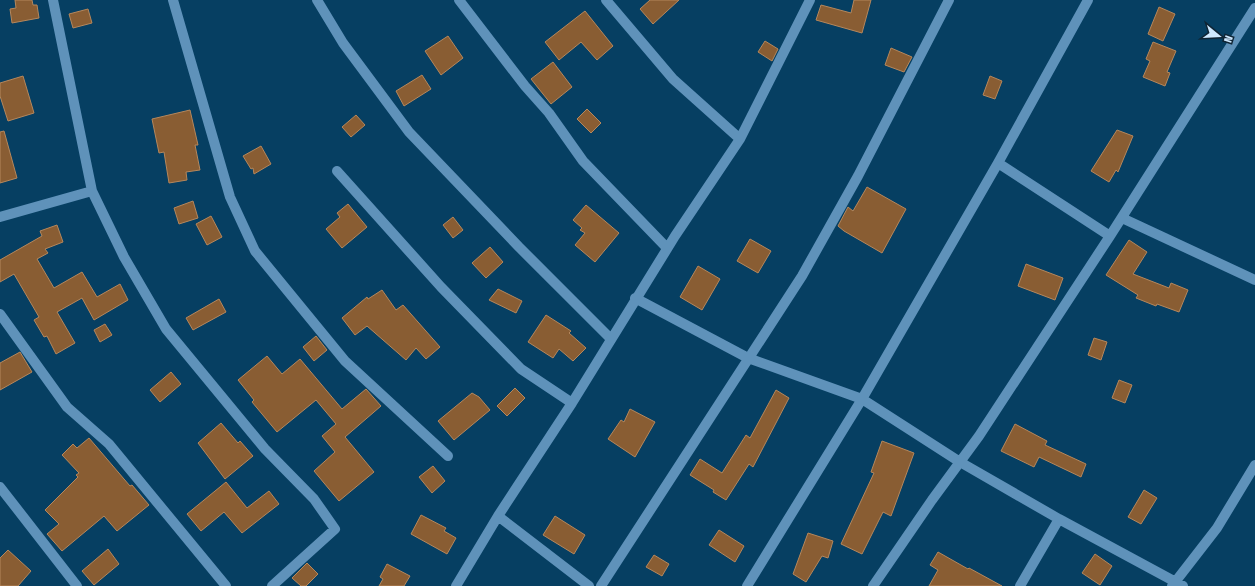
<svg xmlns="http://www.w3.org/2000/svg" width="1255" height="586" font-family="'Fira Sans Condensed',sans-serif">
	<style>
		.building { fill: #895d33; stroke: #b5875c }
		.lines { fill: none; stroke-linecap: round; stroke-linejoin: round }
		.minor { stroke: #5f92ba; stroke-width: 10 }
	</style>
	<rect width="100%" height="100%" fill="#063f62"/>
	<path class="building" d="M15,0H32L33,5H37L39,18L12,23L10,9L16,8Z
		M650,0H679L653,24L640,9Z
		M854,0H871L862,33L816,20L821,5L851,13Z
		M1159,7L1175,14L1163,41L1148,34Z
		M88,9L92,23L73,28L69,14Z
		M585,11L613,46L597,60L581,42L559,60L545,42Z
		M448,36L463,58L441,75L425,51Z
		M765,41L778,49L772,61L758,52Z
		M1153,42L1176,51L1167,72L1170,73L1165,86L1143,77L1150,61L1146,59Z
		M891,48L912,57L904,72L885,65Z
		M553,62L572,87L551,104L531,79Z
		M422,75L431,89L404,106L396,91Z
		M23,76L34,113L8,121L0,96V83Z
		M990,76L1002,81L995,99L983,95Z
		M587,109L601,123L591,133L577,119Z
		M190,110L198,145H195L200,170L186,172L187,180L169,183L164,152L159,153L152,119Z
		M356,115L365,125L351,137L342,127Z
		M1117,130L1133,136L1118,172L1116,170L1109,182L1091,171Z
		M4,131L17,178L0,183V132Z
		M261,146L271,164L254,174L253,168L251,169L243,156Z
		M867,187L906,209L882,253L844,231L838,226L848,207L853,211Z
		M193,201L198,218L179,224L174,208Z
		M348,204L367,227L342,248L326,229L340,217L337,213Z
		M586,205L619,233L595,262L575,245L585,233L580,230L582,228L573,220Z
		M211,216L222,237L207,245L196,224Z
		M453,217L463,230L453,238L443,225Z
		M57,225L63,242L45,249L48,253L37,259L54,288L82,272L97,297L120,284L128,300L94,320L82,298L57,312L75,343L56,354L47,336L44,337L34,320L39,317L14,274L0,282V260L42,236L40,231Z
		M750,239L771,251L758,273L737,261Z
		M1129,240L1147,252L1133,274L1169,288L1171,283L1188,290L1179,312L1157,304L1156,306L1136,298L1138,295L1106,275Z
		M490,247L503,262L486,278L472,263Z
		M1026,264L1063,278L1055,300L1018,286Z
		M698,266L720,279L702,310L680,297Z
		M498,289L522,301L516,313L489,300Z
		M382,290L396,310L403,305L440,347L426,359L416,348L406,360L367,326L355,335L342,318L367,297L368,299Z
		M219,299L226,312L193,330L186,318Z
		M546,315L571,331L569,333L586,348L573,361L559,349L553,358L528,342Z
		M105,324L112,335L100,342L94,330Z
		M316,336L327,350L314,361L303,347Z
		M1094,338L1107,342L1101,360L1088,355Z
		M20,352L32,372L0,390V363Z
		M267,356L282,374L300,359L342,409L366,389L381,406L345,437L374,472L339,501L314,471L335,452L322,436L336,424L316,400L277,432L252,402L254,400L238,380Z
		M171,372L181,384L160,402L150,390Z
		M1119,380L1132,385L1125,403L1112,398Z
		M515,388L525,398L507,416L497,406Z
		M776,390L789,398L753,467L749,464L726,500L713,492L714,490L690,475L700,459L722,473L746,435L750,438Z
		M472,393L479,397L490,410L454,440L438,421Z
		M630,409L655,422L635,457L608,439L621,420L624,422Z
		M221,423L238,443L240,441L253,456L225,479L198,443Z
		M1015,424L1047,441L1045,445L1086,464L1081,477L1039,457L1034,467L1001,451Z
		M89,438L130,486L132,485L149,505L117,531L104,516L62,551L47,534L59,524L45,510L78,477L76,475L79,473L62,455L73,444L77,448Z
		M882,441L914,453L891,516L883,512L862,554L841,544L874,473L871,472Z
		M433,466L445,481L432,493L419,477Z
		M226,482L247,508L269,491L279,504L242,533L224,512L201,531L187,514Z
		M1144,490L1157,498L1141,524L1128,517Z
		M421,515L446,528L444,531L456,538L447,554L411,534Z
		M555,516L585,535L574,554L543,535Z
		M719,530L744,546L735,562L709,545Z
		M808,533L833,541L828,558L822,556L806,582L793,574Z
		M108,549L119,564L94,585L82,571Z
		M8,550L31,571L18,586H0V558Z
		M938,552L968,569L969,568L1002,586H929L938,570L930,565Z
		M1095,554L1112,566L1100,585L1082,573Z
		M654,555L669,564L662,576L646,567Z
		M307,563L318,574L306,586H301L292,578Z
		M387,564L410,576L404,586H379L383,579L380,577Z"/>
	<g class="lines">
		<path class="minor" d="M53,0L92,191L124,257L166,329L265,449L314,499L335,529L272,586
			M173,0L230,197L255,251L345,361L448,456
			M317,0L343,43L409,132L519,247L611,339
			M459,0L525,86L549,113L583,161L667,248
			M606,0L673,79L740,139
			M998,163L1110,236
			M337,171L441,287L521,369L572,403
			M0,217L92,191
			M1122,218L1255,280
			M635,298L748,358L862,399L960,462L1059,519L1183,586
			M0,314L67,407L109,444L226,586
			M0,487L77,586
			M498,516L589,586
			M456,586L498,516L572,403L675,236L740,139L810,0
			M601,586L802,276L858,176L949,0
			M747,586L862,399L998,163L1088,0
			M873,586L932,500L979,436L1110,236L1255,8
			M1020,586L1059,519
			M1172,586L1217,528L1255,465"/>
	</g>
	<g transform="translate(1219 36) rotate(108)" stroke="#0f2434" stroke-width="3" paint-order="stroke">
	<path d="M0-3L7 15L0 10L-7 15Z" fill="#cfe9ff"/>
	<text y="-6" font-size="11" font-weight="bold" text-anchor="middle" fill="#cfe9ff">N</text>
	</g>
</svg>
